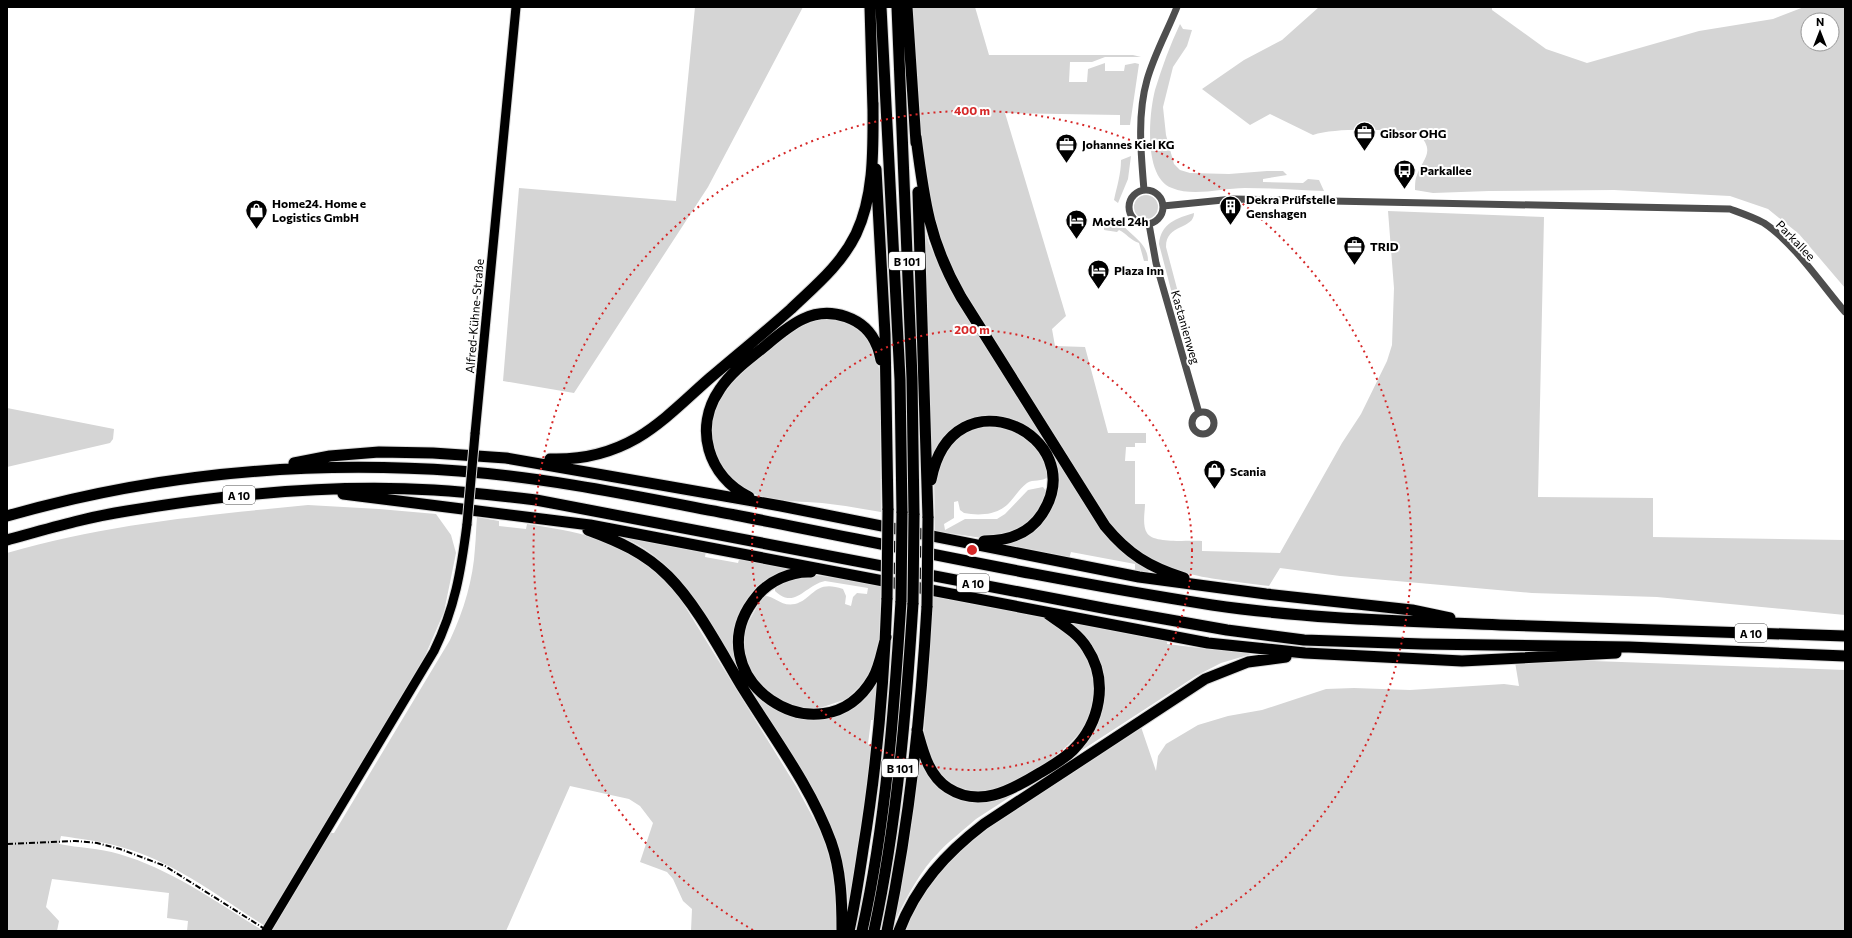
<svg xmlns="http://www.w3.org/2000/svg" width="1852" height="938" font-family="Commissioner,sans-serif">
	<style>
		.green { fill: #d5d5d5; fill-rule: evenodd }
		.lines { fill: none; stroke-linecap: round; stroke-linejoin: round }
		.major-casing { stroke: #dbdbdb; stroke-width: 11 }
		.highway-casing { stroke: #dbdbdb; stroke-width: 13 }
		.minor { stroke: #4e4e4e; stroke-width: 7 }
		.major { stroke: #000; stroke-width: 9 }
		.highway { stroke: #000; stroke-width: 11 }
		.rail { stroke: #000; stroke-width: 2; stroke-dasharray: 6 2 1 2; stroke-linecap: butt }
		.major-bridge-casing { stroke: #dbdbdb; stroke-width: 11; stroke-linecap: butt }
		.highway-bridge-casing { stroke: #dbdbdb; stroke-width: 13; stroke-linecap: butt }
		.major-bridge { stroke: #000; stroke-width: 9 }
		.highway-bridge { stroke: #000; stroke-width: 11 }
		.ring { fill: none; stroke: #d62828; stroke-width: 2; stroke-dasharray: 2 4 }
		.labels { text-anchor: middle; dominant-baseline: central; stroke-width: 4; stroke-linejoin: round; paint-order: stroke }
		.shield { fill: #fff; stroke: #4c4c4c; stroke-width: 1 }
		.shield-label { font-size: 11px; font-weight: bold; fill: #000 }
		.poi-label { font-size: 12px; font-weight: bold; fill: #000; stroke: #fff; text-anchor: start }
		.street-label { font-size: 12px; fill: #000; stroke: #fff }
		.centre { fill: #d62828; stroke: #fff; stroke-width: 2 }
		.ring-label { font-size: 12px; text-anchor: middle; font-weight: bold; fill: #d62828; stroke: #fff; stroke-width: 4; stroke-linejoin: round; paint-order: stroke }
	</style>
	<rect width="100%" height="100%" fill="#fff"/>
	<path class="green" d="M695,7H803L708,187L574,393L503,381L519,188L676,201Z
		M910,7H975L989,55H1133L1141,57H1105L1092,62H1070L1069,82H1087L1088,69L1105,63V71H1124L1125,65L1135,63L1139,64L1130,125H1120V115L1005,113L1066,316L1052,329L1055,346L1085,347L1108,433H1146V443H1135V447H1126L1125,461H1135V504H1145C1145,512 1142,525 1147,533C1153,544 1190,540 1202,541V551L1280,553L1342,443L1361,414L1387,361L1392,345L1394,288L1388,211L1544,217L1538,497L1653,498V537L1845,540V615L1657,597L1532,593L1340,576L1280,568L1269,586C1203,577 1157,578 1110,524L950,268L925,191Z
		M1319,7H1492V10L1546,49L1587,63L1699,31L1773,19L1804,7H1845V288L1799,234L1768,209L1730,196L1614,190L1489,191L1433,193L1415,190C1415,186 1415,181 1416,178C1422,158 1437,153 1418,133C1391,130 1338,127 1313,135L1270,114L1250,125L1202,89L1244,60L1282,40ZM1808,20H1832V44H1808Z
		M1180,24L1183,29L1192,30L1187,46L1173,67L1163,107L1166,135L1174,164L1180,170L1190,173L1229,174L1267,171H1283L1287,175L1263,179V182L1303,183L1308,179L1319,180L1324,191C1298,190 1271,188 1245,188C1221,188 1194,197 1172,188C1143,178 1149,113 1155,90C1162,67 1170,45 1180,24Z
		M1131,156L1128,179L1118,203L1114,200C1117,186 1121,174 1121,160Z
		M1134 207a12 12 0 1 1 24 0a12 12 0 1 1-24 0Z
		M1194,213C1194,230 1166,223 1166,247L1188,330L1182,332L1159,244C1161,223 1177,218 1194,213Z
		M921,217L929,243L946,281L1091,514C1106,537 1124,556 1149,570L1148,573L1135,570V564L1071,552L1069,559L1002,545L1027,534L1055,478L1034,432L1019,423L959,426L944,438L933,455H930Z
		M1114,220H1119C1129,236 1148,241 1148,261H1144L1139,243C1130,240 1127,234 1119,230L1117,232L1104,230V226Z
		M826,317L843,319L861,331L874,349L880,372L881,512C862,509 842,505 822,503C795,501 763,503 740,486C712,466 702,424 721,395C733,377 751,365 767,351C787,335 799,321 826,317Z
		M7,408L114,429L113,439L110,443L7,467Z
		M982,424L1017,429L1042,453L1048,477C1042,482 1033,479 1027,483C1019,489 1015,497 1008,504C997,515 979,516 964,513L960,510L958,501L954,502V518L944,524L945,530L965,519H997L1005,514L1028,490L1043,487L1046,491L1038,514L1022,530L982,538L935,531L934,479L950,441Z
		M308,505L379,509L436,514L451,535L456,553L444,612L425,656L265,926C219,897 173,861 121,847C101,841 81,839 61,836L59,844C79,848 99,848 119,854C171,869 216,902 262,930L261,931H187L188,921L167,918L169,893L52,879L46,907L59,921L57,931H7V553C105,524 207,515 308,505Z
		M477,517L499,521V526L526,529L527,524C573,531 621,539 657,572C664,579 671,587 678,595L796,786L823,836L831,864L838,898L837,931H691L692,909L683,901L673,879L667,872L640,862L653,823L640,806L629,799L570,786L506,931L272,930L330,833H334L450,640C464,610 473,580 475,548C476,538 476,527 477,517Z
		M621,537L706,551L705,557L738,563L740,556L798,568L752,596L742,612L738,624L748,685L766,703L784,712L822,717L876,680L879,681L875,720H871L868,744L873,748L862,831L849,907L845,873L838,847L698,604C678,576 654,549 621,537Z
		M809,574L881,585L879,641L877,655L868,678L847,699L817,709H806L778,701L753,677L745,654V628L763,596C775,595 780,607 795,604C814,599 814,579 843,589L846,596L845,604L851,606L853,597L857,593L867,594L868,588L825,581C805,585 795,610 775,591V586Z
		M933,595C958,600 983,605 1008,610C1021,612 1036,614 1049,620C1057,624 1075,639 1082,646C1085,650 1087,657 1089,662C1109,710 1078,741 1041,766C1028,775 1013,784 998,789C958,802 925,769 924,730Z
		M1069,622L1168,638L1167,644L1200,648L1201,643L1262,651L1221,663L1196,676L976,819C964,830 950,840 939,852C920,871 908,895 896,919H894L918,753L926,770L975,800L1064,760L1101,710L1084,636Z
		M1566,660L1845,670V931H902L913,907L959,847L1140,724L1156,771L1158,756L1166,744L1198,725L1228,716L1262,710L1326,689L1354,688L1410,690L1504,684L1519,686L1515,662Z"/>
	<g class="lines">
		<defs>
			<path id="major" d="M475,434L516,7
				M266,931L434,651C455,608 461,571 467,524"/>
			<path id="highway" d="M870,7L873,110
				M881,7L900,379L902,513
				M897,7L912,378L914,515
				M907,7L916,143
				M916,137C924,200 929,241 961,297L1105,526C1128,554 1149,567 1184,578
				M876,169L885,334L888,510
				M918,192L928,518
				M550,459C580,460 611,453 637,438C664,422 687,398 710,378C737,355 764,333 791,309C815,286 841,265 856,234C875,194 873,146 873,103
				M294,463L330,456L379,452L433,453L506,458L781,506L1139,577L1266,594L1412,610L1450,618
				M931,480C952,369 1093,435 1042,514C1029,534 1008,541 984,541
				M343,494L590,525L1208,643L1305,653L1462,661L1616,653
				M749,497C708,476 693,428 720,389C731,372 748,360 764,347C776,337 788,326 803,319C830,306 866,317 877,346C879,350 880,356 881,360
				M7,516C154,474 308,460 459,471C552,478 644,498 735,515C894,546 1052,580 1212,605C1307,619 1404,621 1500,625C1615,629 1730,633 1845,636
				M588,530C618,541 645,553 668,576C698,606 722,654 744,690C774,738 811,787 831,842C841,870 842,901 842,931
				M7,540C47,529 87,517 127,511C228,494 332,484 434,490C468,492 502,496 536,500L1108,609L1227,630L1304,640L1423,644L1629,647L1845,656
				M811,572C791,571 769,581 757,596C690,676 822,766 873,678C880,666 882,650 886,637
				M917,730C923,751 928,775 948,788C979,808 1010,791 1038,774C1050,767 1063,760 1073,750C1100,723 1109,681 1087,648C1078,633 1062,624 1048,614
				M849,931C855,904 859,877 863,850C877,766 884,683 887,598
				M862,931C886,823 894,711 901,601
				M874,931C897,823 906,713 913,603
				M887,931C909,824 921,715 927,606
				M899,931C916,886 946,853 984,824L1205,679L1248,662L1286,657"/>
		</defs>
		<use href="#major" class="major-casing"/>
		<use href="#highway" class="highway-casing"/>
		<path class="minor" d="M1129 207a17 17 0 1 1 34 0a17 17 0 1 1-34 0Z
			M1144,190C1141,154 1137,115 1147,80C1154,55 1167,32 1177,7
			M1163,206L1233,199L1730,209C1741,213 1753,217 1764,223C1793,242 1822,285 1845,312
			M1149,224L1156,263L1199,413
			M1192 423a11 11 0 1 1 22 0a11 11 0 1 1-22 0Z"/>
		<use href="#major" class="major"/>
		<use href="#highway" class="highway"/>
		<path class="rail" d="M7,844L75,841L97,843L120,849L165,866L268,931"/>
		<defs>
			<path id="major-bridge" d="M467,524L475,434"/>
			<path id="highway-bridge" d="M887,598L888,510
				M901,601L902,513
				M913,603L914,515
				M927,606L928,518"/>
		</defs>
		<use href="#major-bridge" class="major-bridge-casing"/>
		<use href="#highway-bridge" class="highway-bridge-casing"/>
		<use href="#major-bridge" class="major-bridge"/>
		<use href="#highway-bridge" class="highway-bridge"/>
	</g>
	<g class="ring">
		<circle cx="972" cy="550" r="220"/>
		<path d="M753 930A439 439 0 1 1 1192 930"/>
	</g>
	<defs>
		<symbol id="office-pin" viewBox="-11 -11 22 30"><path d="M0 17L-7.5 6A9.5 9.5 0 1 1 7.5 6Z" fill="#000" stroke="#fff"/><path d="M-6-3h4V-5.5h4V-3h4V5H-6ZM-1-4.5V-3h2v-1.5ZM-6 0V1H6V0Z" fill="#fff"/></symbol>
		<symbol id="bus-pin" viewBox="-11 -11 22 30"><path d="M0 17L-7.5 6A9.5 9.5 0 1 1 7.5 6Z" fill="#000" stroke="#fff"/><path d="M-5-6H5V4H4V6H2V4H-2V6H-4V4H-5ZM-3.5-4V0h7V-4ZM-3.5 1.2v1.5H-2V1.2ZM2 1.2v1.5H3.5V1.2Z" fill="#fff"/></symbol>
		<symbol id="building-pin" viewBox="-11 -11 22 30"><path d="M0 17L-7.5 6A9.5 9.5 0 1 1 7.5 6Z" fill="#000" stroke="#fff"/><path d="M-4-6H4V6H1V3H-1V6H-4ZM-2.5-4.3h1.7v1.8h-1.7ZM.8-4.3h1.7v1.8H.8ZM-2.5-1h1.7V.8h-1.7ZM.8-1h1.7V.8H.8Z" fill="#fff"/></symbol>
		<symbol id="shop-pin" viewBox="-11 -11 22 30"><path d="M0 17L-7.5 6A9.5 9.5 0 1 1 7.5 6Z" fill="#000" stroke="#fff"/><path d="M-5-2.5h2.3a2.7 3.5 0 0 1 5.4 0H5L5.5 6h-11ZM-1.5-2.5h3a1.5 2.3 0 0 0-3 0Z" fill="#fff"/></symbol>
		<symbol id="hotel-pin" viewBox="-11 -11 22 30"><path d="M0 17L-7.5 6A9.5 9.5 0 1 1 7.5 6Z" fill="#000" stroke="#fff"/><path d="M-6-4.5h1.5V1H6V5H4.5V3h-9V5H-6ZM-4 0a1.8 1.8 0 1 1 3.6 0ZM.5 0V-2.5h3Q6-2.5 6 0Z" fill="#fff"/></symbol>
	</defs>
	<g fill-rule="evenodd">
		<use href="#office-pin" x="1352" y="120" width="25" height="34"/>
		<use href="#office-pin" x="1054" y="132" width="25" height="34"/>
		<use href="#bus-pin" x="1392" y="158" width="25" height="34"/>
		<use href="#building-pin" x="1218" y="194" width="25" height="34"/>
		<use href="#shop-pin" x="244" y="198" width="25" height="34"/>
		<use href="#hotel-pin" x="1064" y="208" width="25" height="34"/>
		<use href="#office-pin" x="1342" y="234" width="25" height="34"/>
		<use href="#hotel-pin" x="1086" y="258" width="25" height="34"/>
		<use href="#shop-pin" x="1202" y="458" width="25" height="34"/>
	</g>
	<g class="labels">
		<g class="shield">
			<rect x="889" y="252" width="36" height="18" rx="3"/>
			<rect x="223" y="486" width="32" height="18" rx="3"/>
			<rect x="957" y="574" width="32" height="18" rx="3"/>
			<rect x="1735" y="624" width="32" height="18" rx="3"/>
			<rect x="882" y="759" width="36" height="18" rx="3"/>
		</g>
		<g class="shield-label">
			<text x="907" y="261">B 101</text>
			<text x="239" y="495">A 10</text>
			<text x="973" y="583">A 10</text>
			<text x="1751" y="633">A 10</text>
			<text x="900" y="768">B 101</text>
		</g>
		<g class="poi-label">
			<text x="1380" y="133">Gibsor OHG</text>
			<text x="1082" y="144">Johannes Kiel KG</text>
			<text x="1420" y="170">Parkallee</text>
			<text x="1246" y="199">Dekra Prüfstelle<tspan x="1246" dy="14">Genshagen</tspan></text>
			<text x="272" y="203">Home24. Home e<tspan x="272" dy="14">Logistics GmbH</tspan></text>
			<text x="1092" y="221">Motel 24h</text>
			<text x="1370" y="246">TRID</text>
			<text x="1114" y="270">Plaza Inn</text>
			<text x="1230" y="471">Scania</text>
		</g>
		<g class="street-label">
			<text transform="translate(1796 240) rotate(46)">Parkallee</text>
			<text transform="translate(474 316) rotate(-85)">Alfred-Kühne-Straße</text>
			<text transform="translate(1186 327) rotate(74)">Kastanienweg</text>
		</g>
	</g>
	<circle cx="972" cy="550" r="6" class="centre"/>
	<g class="ring-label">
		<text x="972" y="115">400 m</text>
		<text x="972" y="334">200 m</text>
	</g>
	<rect width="1852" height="938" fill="none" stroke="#000000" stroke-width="16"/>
	<g transform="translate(1820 32)"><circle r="19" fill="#ffffff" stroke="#999999"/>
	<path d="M0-3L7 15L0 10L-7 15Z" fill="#000000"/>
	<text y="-6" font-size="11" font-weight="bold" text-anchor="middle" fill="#000000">N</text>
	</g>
</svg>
